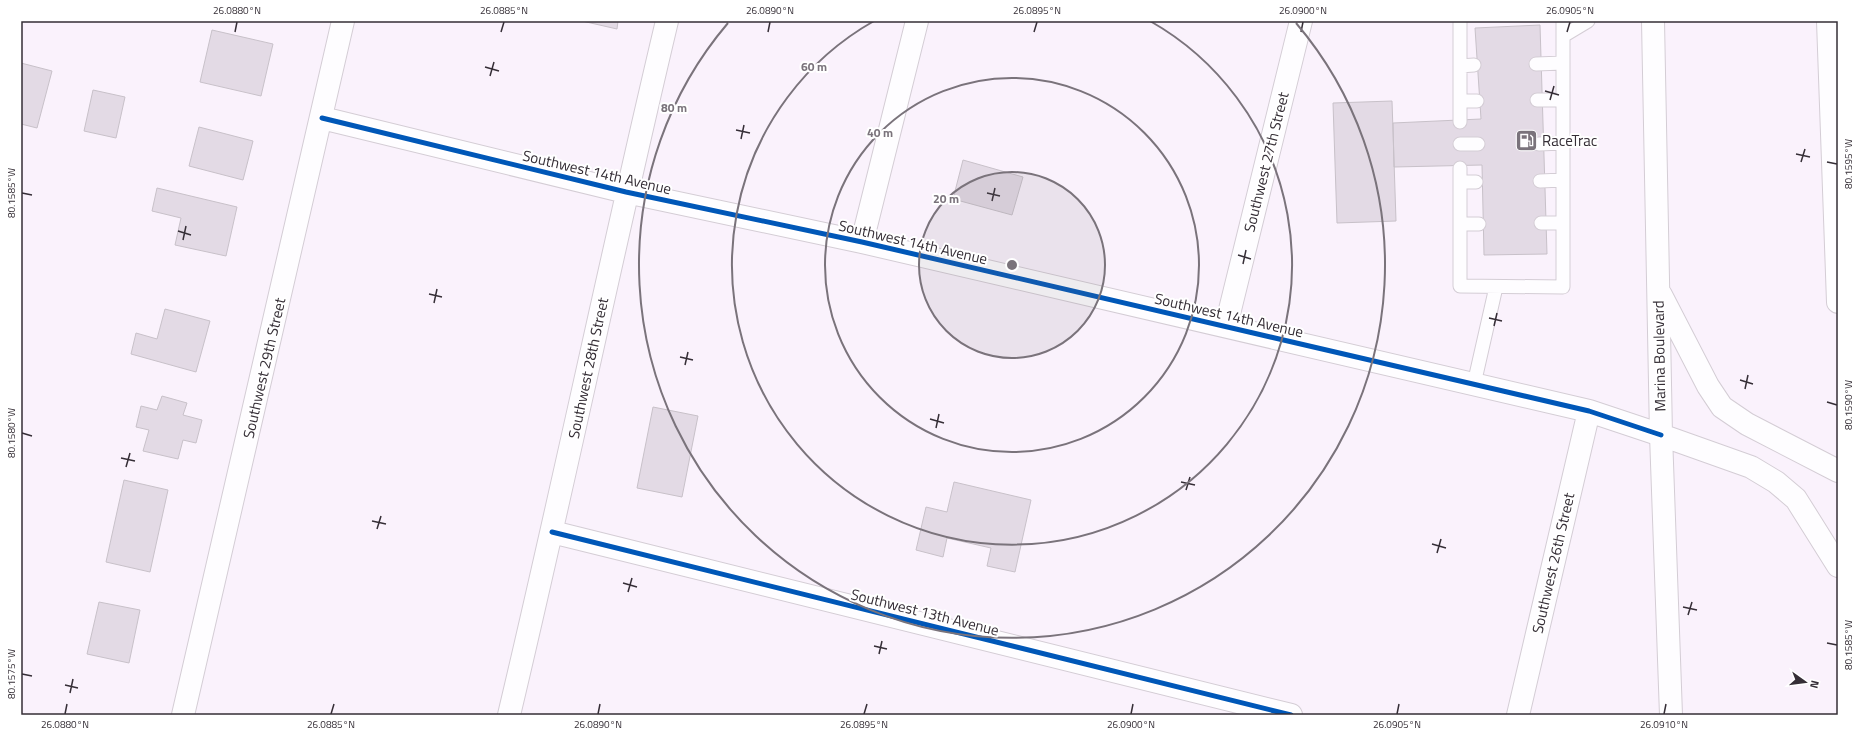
<svg xmlns="http://www.w3.org/2000/svg" width="1859" height="736" font-family="'Titillium Web',sans-serif">
	<style>
		.building { fill: #e3dae5; stroke: #c8c1c9 }
		.lines { fill: none; stroke-linecap: round; stroke-linejoin: round }
		.service-casing { stroke: #d4cdd5; stroke-width: 15 }
		.minor-casing { stroke: #d4cdd5; stroke-width: 24 }
		.primary-casing { stroke: #d4cdd5; stroke-width: 24 }
		.service { stroke: #fefdff; stroke-width: 13 }
		.minor { stroke: #fefdff; stroke-width: 22 }
		.primary { stroke: #fefdff; stroke-width: 22 }
		.cycleway-casing { stroke: #fff; stroke-width: 8 }
		.cycleway { stroke: #0057b8; stroke-width: 5 }
		.ticks { fill: none; stroke: #352e36; stroke-width: 1.5 }
		.ring { fill: none; stroke: #7a737b; stroke-width: 2 }
		.labels { text-anchor: middle; dominant-baseline: central; stroke-width: 4; stroke-linejoin: round; paint-order: stroke }
		.poi-label { font-size: 15px; fill: #352e36; stroke: #fff; text-anchor: start }
		.street-label { font-size: 15px; fill: #352e36; stroke: #fff }
		.centre { fill: #7a737b; stroke: #fff; stroke-width: 2 }
		.ring-label { font-size: 12px; text-anchor: middle; font-weight: bold; fill: #7a737b; stroke: #fff; stroke-width: 4; stroke-linejoin: round; paint-order: stroke }
		.neatline { fill: none; stroke: #352e36; stroke-width: 1.5 }
		.ticks-label { font-size: 10px; text-anchor: middle; fill: #352e36 }
	</style>
	<rect width="100%" height="100%" fill="#faf2fc"/>
	<path class="building" d="M582,21H618L617,29Z
		M1540,25L1547,254L1484,255L1482,165L1394,167L1393,123L1481,119L1475,28Z
		M212,30L273,44L261,96L200,82Z
		M21,63L52,71L37,128L21,124Z
		M93,90L125,97L116,138L84,131Z
		M1392,101L1396,221L1337,223L1333,103Z
		M199,127L253,141L243,180L189,166Z
		M963,160L1023,177L1012,215L953,199Z
		M157,188L237,207L226,256L175,245L181,218L152,211Z
		M165,309L210,321L196,372L131,354L136,333L157,339Z
		M162,396L187,403L183,415L202,420L196,443L183,440L178,459L143,451L149,430L136,427L141,406L157,410Z
		M653,407L698,416L682,497L637,488Z
		M124,480L168,490L150,572L106,562Z
		M954,482L1031,500L1015,572L987,566L991,548L947,538L943,557L916,550L926,507L947,512Z
		M99,602L140,610L129,663L87,654Z"/>
	<g class="lines">
		<defs>
			<path id="service" d="M1563,36L1588,21
				M1536,64L1563,63
				M1460,66L1474,65
				M1537,100H1563
				M1460,101H1477
				M1460,122V21
				M1460,144H1478
				M1539,144L1563,143
				M1460,168V286L1563,287V21
				M1540,181L1563,180
				M1460,182H1476
				M1541,223H1563
				M1460,224H1479
				M1474,384L1496,287"/>
			<path id="minor" d="M322,118L626,192L862,242L1589,411L1661,435
				M862,242L917,21
				M1226,326L1301,21
				M552,532L1291,715
				M183,715L343,21
				M509,715C564,484 612,252 667,21
				M1518,715L1589,411"/>
			<path id="primary" d="M1653,21L1661,435L1671,715
				M1828,21L1838,302
				M1661,295L1708,386L1722,407L1747,424L1838,471
				M1661,435L1751,467L1776,482L1796,499L1838,566"/>
		</defs>
		<use href="#service" class="service-casing"/>
		<use href="#minor" class="minor-casing"/>
		<use href="#primary" class="primary-casing"/>
		<use href="#service" class="service"/>
		<use href="#minor" class="minor"/>
		<use href="#primary" class="primary"/>
		<defs>
			<path id="cycleway" d="M322,118L626,192L862,242L1589,411L1661,435
				M552,532L1291,715"/>
		</defs>
		<use href="#cycleway" class="cycleway-casing"/>
		<use href="#cycleway" class="cycleway"/>
	</g>
	<path class="ticks" d="M235,32L237,22M501,32L504,22M768,32L770,22M1034,32L1037,22M1301,32L1303,22M1567,32L1570,22M485,67L499,71M490,76L494,62M1545,91L1559,95M1550,100L1554,86M736,130L750,133M741,139L744,125M1796,154L1810,157M1801,162L1805,149M1827,162L1837,164M22,193L32,195M987,193L1000,196M992,201L995,188M178,231L191,235M183,240L186,226M1238,255L1251,259M1243,264L1246,250M429,294L442,297M434,303L437,289M1489,318L1502,321M1494,326L1497,313M680,357L693,360M685,365L688,352M1740,380L1753,384M1745,389L1748,375M1827,402L1837,405M930,419L944,423M936,428L939,414M22,433L32,436M121,458L135,461M126,467L130,453M1181,482L1195,485M1186,490L1190,477M372,521L386,524M377,529L381,516M1432,544L1446,548M1437,553L1441,539M623,583L637,587M628,592L632,578M1683,607L1697,610M1688,615L1692,602M1827,643L1837,645M874,646L887,649M879,654L882,641M22,674L32,676M65,685L78,688M70,693L73,679M65,714L67,704M331,714L334,704M598,714L600,704M864,714L867,704M1131,714L1133,704M1397,714L1399,704M1664,714L1666,704"/>
	<circle cx="1012" cy="265" r="93" fill="#7a737b" fill-opacity=".12"/>
	<g class="ring">
		<circle cx="1012" cy="265" r="93"/>
		<circle cx="1012" cy="265" r="187"/>
		<path d="M1150 21A280 280 0 1 1 874 21"/>
		<path d="M1296 23A373 373 0 1 1 728 23"/>
	</g>
	<defs>
		<symbol id="fuel-square" viewBox="-11 -11 22 22"><rect x="-9" y="-9" width="18" height="18" rx="4" fill="#7a737b" stroke="#fff"/><path d="M-5.5-6h7V0h2V4h1.3V-2.5L3-4.5l.8-.8L6-3V5H2.5V1h-1V6h-7ZM-4.2-4.7v3.2H.2V-4.7Z" fill="#fff"/></symbol>
	</defs>
	<g fill-rule="evenodd">
		<use href="#fuel-square" x="1514" y="128" width="25" height="25"/>
	</g>
	<g class="labels">
		<g class="poi-label">
			<text x="1542" y="140">RaceTrac</text>
		</g>
		<g class="street-label">
			<text transform="translate(1266 162) rotate(-76)">Southwest 27th Street</text>
			<text transform="translate(597 172) rotate(13)">Southwest 14th Avenue</text>
			<text transform="translate(913 242) rotate(13)">Southwest 14th Avenue</text>
			<text transform="translate(1229 315) rotate(13)">Southwest 14th Avenue</text>
			<text transform="translate(1659 356) rotate(-91)">Marina Boulevard</text>
			<text transform="translate(264 368) rotate(-77)">Southwest 29th Street</text>
			<text transform="translate(588 368) rotate(-78)">Southwest 28th Street</text>
			<text transform="translate(1553 563) rotate(-77)">Southwest 26th Street</text>
			<text transform="translate(925 612) rotate(14)">Southwest 13th Avenue</text>
		</g>
	</g>
	<circle cx="1012" cy="265" r="6" class="centre"/>
	<g class="ring-label">
		<text x="814" y="71">60 m</text>
		<text x="674" y="112">80 m</text>
		<text x="880" y="137">40 m</text>
		<text x="946" y="203">20 m</text>
	</g>
	<rect width="1859" height="736" fill="none" stroke="#ffffff" stroke-width="44"/>
	<g transform="translate(1805 682) rotate(104)" stroke="#ffffff" stroke-width="3" paint-order="stroke">
	<path d="M0-3L7 15L0 10L-7 15Z" fill="#352e36"/>
	<text y="-6" font-size="11" font-weight="bold" text-anchor="middle" fill="#352e36">N</text>
	</g>
	<rect x="22" y="22" width="1815" height="692" class="neatline"/>
	<g class="ticks-label">
		<text x="237" y="14">26.0880°N</text>
		<text x="504" y="14">26.0885°N</text>
		<text x="770" y="14">26.0890°N</text>
		<text x="1037" y="14">26.0895°N</text>
		<text x="1303" y="14">26.0900°N</text>
		<text x="1570" y="14">26.0905°N</text>
		<text transform="translate(1848 164) rotate(-90)" y="4">80.1595°W</text>
		<text transform="translate(11 193) rotate(-90)" y="4">80.1585°W</text>
		<text transform="translate(1848 405) rotate(-90)" y="4">80.1590°W</text>
		<text transform="translate(11 433) rotate(-90)" y="4">80.1580°W</text>
		<text transform="translate(1848 645) rotate(-90)" y="4">80.1585°W</text>
		<text transform="translate(11 674) rotate(-90)" y="4">80.1575°W</text>
		<text x="65" y="728">26.0880°N</text>
		<text x="331" y="728">26.0885°N</text>
		<text x="598" y="728">26.0890°N</text>
		<text x="864" y="728">26.0895°N</text>
		<text x="1131" y="728">26.0900°N</text>
		<text x="1397" y="728">26.0905°N</text>
		<text x="1664" y="728">26.0910°N</text>
	</g>
</svg>
